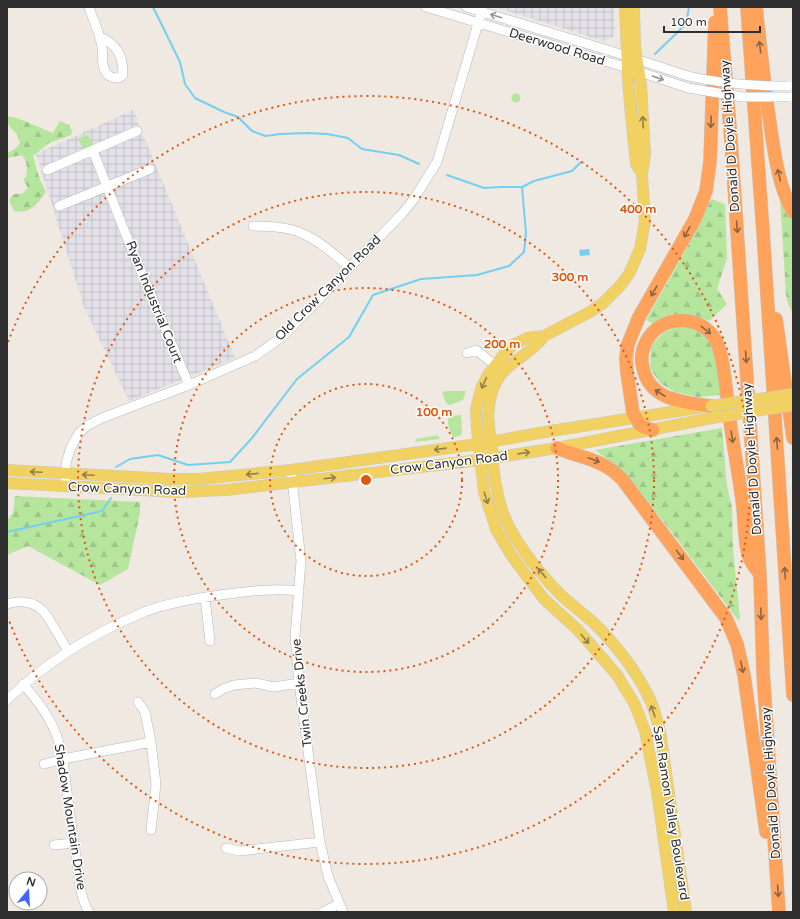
<svg xmlns="http://www.w3.org/2000/svg" width="800" height="919" font-family="'Varela Round',sans-serif">
	<style>
		.industrial { fill: url(#industrial-grid) }
		.grass { fill: #b6e59e }
		.forest { fill: url(#forest-firs) }
		.water { fill: url(#water-ripples) }
		.lines { fill: none; stroke-linecap: round; stroke-linejoin: round }
		.stream { stroke: #75cff0; stroke-width: 2 }
		.minor-casing { stroke: #b4b7c1; stroke-width: 10 }
		.major-casing { stroke: #c9c9c9; stroke-width: 12 }
		.highway-casing { stroke: #c9c9c9; stroke-width: 14 }
		.minor { stroke: #fff; stroke-width: 9 }
		.major { stroke: #f2d163; stroke-width: 11 }
		.highway { stroke: #ffa35c; stroke-width: 13 }
		.minor-bridge-casing { stroke: #b4b7c1; stroke-width: 10; stroke-linecap: butt }
		.major-bridge-casing { stroke: #c9c9c9; stroke-width: 12; stroke-linecap: butt }
		.minor-bridge { stroke: #fff; stroke-width: 9 }
		.major-bridge { stroke: #f2d163; stroke-width: 11 }
		.oneway { stroke: #969696 }
		.oneway2 { stroke: #8c6343 }
		.oneway3 { stroke: #908048 }
		.ring { fill: none; stroke: #df570e; stroke-width: 2; stroke-dasharray: 2 4 }
		.labels { text-anchor: middle; dominant-baseline: central; stroke-width: 3; stroke-linejoin: round; paint-order: stroke }
		.street-label { font-size: 13px; fill: #2e2e2e; stroke: #fff }
		.centre { fill: #df570e; stroke: #fff; stroke-width: 2 }
		.ring-label { font-size: 12px; text-anchor: middle; font-weight: bold; fill: #df570e; stroke: #fff; stroke-width: 3; stroke-linejoin: round; paint-order: stroke }
	</style>
	<defs>
		<pattern id="industrial-grid" width="8" height="8" patternUnits="userSpaceOnUse"><rect width="8" height="8" fill="#e3e1e8"/><path d="M0 4h8M4 0v8" fill="none" stroke="#c3c1c7"/></pattern>
		<pattern id="forest-firs" width="22" height="20" patternUnits="userSpaceOnUse"><rect width="22" height="20" fill="#b6e59e"/><path d="M5 1l3.5 6h-7zM16 11l3.5 6h-7z" fill="#9dc588"/></pattern>
		<pattern id="water-ripples" width="26" height="14" patternUnits="userSpaceOnUse"><rect width="26" height="14" fill="#75cff0"/><path d="M2 4q2-2 4 0t4 0M15 11q2-2 4 0t4 0" fill="none" stroke="#66b2ce"/></pattern>
	</defs>
	<rect width="100%" height="100%" fill="#efe9e1"/>
	<path class="industrial" d="M495,7H614L615,28L614,36L608,39L603,41Z
		M133,110L235,358L129,401L84,307L36,154Z"/>
	<path class="grass" d="M511.5 98a4.5 4.5 0 1 1 9 0a4.5 4.5 0 1 1-9 0Z
		M88,135L93,145L83,149L78,139Z
		M447,391H466L463,400L450,405L446,403L442,392Z
		M461,415L462,433L460,436L453,437C450,430 445,422 450,416Z
		M438,435L440,439L415,442L416,439Z"/>
	<path class="forest" d="M7,116L17,118L53,133L60,121L69,125L72,131L71,135L49,143L33,156L39,177L46,192C38,203 30,215 14,211L9,200L14,194H22L28,188L23,179L26,177C28,168 27,162 22,155L7,158V153L14,150L20,143L17,133C11,129 7,125 7,116Z
		M711,199L725,204L727,258L717,289L727,304L709,321C692,314 668,308 654,324L646,320C669,280 692,241 711,199Z
		M780,199L793,215V313L788,304L786,295Z
		M677,327C683,327 690,327 696,330C719,340 717,373 720,395L698,397L675,392L660,383L650,368L651,346L664,332Z
		M722,428L727,486L732,508L733,549L740,619L738,620L660,517L613,464L595,450Z
		M15,496L140,502V513L128,569L100,585L28,546L7,555V521L13,512Z"/>
	<path class="water" d="M589,249L590,255L580,256L579,250Z"/>
	<g class="lines">
		<path class="stream" d="M153,7L180,62L185,84L195,98L224,112L238,117L252,131L265,136L280,134L308,133L327,134L348,138L362,149L399,155L419,164
			M655,54L686,24L689,7
			M447,175L484,188L501,187H522
			M116,467L130,459L158,455L188,465L230,462L252,438L297,379L349,337L373,295L421,279L477,275L509,266L524,252L526,233L522,187L534,181L572,171L581,162
			M7,532L102,511L111,498"/>
		<defs>
			<path id="minor" d="M89,7C93,20 100,33 102,47C104,56 100,66 107,74C110,78 115,78 119,78L123,75C123,54 117,45 99,36
				M426,7L628,68L688,88
				M466,7L614,52L688,76
				M93,151L128,240L189,385
				M47,170L137,131
				M59,206L150,169
				M253,226C267,226 288,227 301,233C319,240 335,255 349,267
				M467,353L476,350L495,365
				M291,470L301,561L295,637L299,683L320,842L328,876L343,912
				M65,486L66,463L71,447L79,433L88,425L102,418L189,385L255,356L283,336L401,215L414,199L437,162L483,7
				M205,598L210,641
				M7,604C18,600 34,601 43,611C51,620 61,640 68,651
				M23,684C33,696 43,707 50,721C62,742 64,768 67,792C70,815 73,839 77,862C79,878 80,898 89,912
				M215,694L223,689L234,685L256,683L274,687L299,683
				M7,700C46,662 94,633 144,612C170,602 200,598 227,594C252,591 275,588 299,591
				M138,702L145,712L151,742L156,784L151,830
				M44,764L63,759L151,742
				M54,845L74,843
				M226,848L239,851L320,842
				M323,912L339,904"/>
			<path id="major" d="M625,7L628,80L631,116L636,164L642,174
				M634,7L635,47L641,85L645,155L642,174L645,221L640,249L629,274L620,286L602,304L590,312L544,336L527,338L513,345L506,352L488,375L482,386L476,409L477,429L484,492L496,529L511,555L544,599L578,630L617,675L634,703L639,715L645,731L657,792L674,912
				M544,336C530,357 505,360 494,387C485,408 489,428 492,450C493,470 496,491 502,510C510,536 537,570 556,590C569,604 585,614 599,628C619,649 639,675 651,702C655,711 657,721 660,731L686,912
				M7,470L170,479H199L291,470L478,444L545,432L703,407
				M7,483L179,492L226,490L480,460L557,448L712,418"/>
			<path id="highway" d="M720,7L731,140L760,575L763,671L779,912
				M747,7L763,232L793,695
				M756,7C760,44 764,80 769,117C774,149 777,183 793,212
				M776,319L793,438
				M711,406C684,402 650,401 643,368C640,357 643,346 649,337C666,312 707,316 718,345C725,365 726,392 729,414C733,445 739,475 743,507C744,517 745,550 749,557C751,563 755,568 759,573
				M653,430L646,428L640,425L633,413L627,373L626,358L628,344L639,317L695,219L706,191L710,162L715,22
				M557,448C583,459 601,458 622,479L726,618L737,644L744,675L766,832"/>
		</defs>
		<use href="#minor" class="minor-casing"/>
		<use href="#major" class="major-casing"/>
		<use href="#highway" class="highway-casing"/>
		<use href="#minor" class="minor"/>
		<use href="#major" class="major"/>
		<use href="#highway" class="highway"/>
		<defs>
			<path id="minor-bridge" d="M688,76C721,84 754,86 788,86
				M688,88L743,97H790"/>
			<path id="major-bridge" d="M711,406L793,394
				M712,418L793,405"/>
		</defs>
		<use href="#minor-bridge" class="minor-bridge-casing"/>
		<use href="#major-bridge" class="major-bridge-casing"/>
		<use href="#minor-bridge" class="minor-bridge"/>
		<use href="#major-bridge" class="major-bridge"/>
	</g>
	<defs><path id="oneway-shaft" d="M-6 0H5M1.5-3L5.5 0L1.5 3" fill="none" stroke-width="1.6" stroke-linecap="round" stroke-linejoin="round"/></defs>
	<g class="oneway">
		<use href="#oneway-shaft" transform="translate(496 16) rotate(-163)"/>
		<use href="#oneway-shaft" transform="translate(658 78) rotate(19)"/>
	</g>
	<g class="oneway2">
		<use href="#oneway-shaft" transform="translate(760 47) rotate(-97)"/>
		<use href="#oneway-shaft" transform="translate(711 122) rotate(92)"/>
		<use href="#oneway-shaft" transform="translate(779 175) rotate(-103)"/>
		<use href="#oneway-shaft" transform="translate(737 227) rotate(86)"/>
		<use href="#oneway-shaft" transform="translate(687 232) rotate(119)"/>
		<use href="#oneway-shaft" transform="translate(654 291) rotate(120)"/>
		<use href="#oneway-shaft" transform="translate(706 330) rotate(38)"/>
		<use href="#oneway-shaft" transform="translate(746 357) rotate(86)"/>
		<use href="#oneway-shaft" transform="translate(660 393) rotate(-147)"/>
		<use href="#oneway-shaft" transform="translate(732 437) rotate(81)"/>
		<use href="#oneway-shaft" transform="translate(777 443) rotate(-94)"/>
		<use href="#oneway-shaft" transform="translate(594 460) rotate(21)"/>
		<use href="#oneway-shaft" transform="translate(680 555) rotate(53)"/>
		<use href="#oneway-shaft" transform="translate(785 573) rotate(-94)"/>
		<use href="#oneway-shaft" transform="translate(761 614) rotate(88)"/>
		<use href="#oneway-shaft" transform="translate(742 667) rotate(79)"/>
		<use href="#oneway-shaft" transform="translate(778 891) rotate(86)"/>
	</g>
	<g class="oneway3">
		<use href="#oneway-shaft" transform="translate(643 122) rotate(-93)"/>
		<use href="#oneway-shaft" transform="translate(484 383) rotate(114)"/>
		<use href="#oneway-shaft" transform="translate(440 449) rotate(172)"/>
		<use href="#oneway-shaft" transform="translate(524 453) rotate(-8)"/>
		<use href="#oneway-shaft" transform="translate(36 472) rotate(-177)"/>
		<use href="#oneway-shaft" transform="translate(252 474) rotate(174)"/>
		<use href="#oneway-shaft" transform="translate(88 475) rotate(-177)"/>
		<use href="#oneway-shaft" transform="translate(330 478) rotate(-7)"/>
		<use href="#oneway-shaft" transform="translate(486 498) rotate(73)"/>
		<use href="#oneway-shaft" transform="translate(542 573) rotate(-129)"/>
		<use href="#oneway-shaft" transform="translate(585 639) rotate(49)"/>
		<use href="#oneway-shaft" transform="translate(653 711) rotate(-109)"/>
	</g>
	<g class="ring">
		<circle cx="366" cy="480" r="96"/>
		<circle cx="366" cy="480" r="192"/>
		<circle cx="366" cy="480" r="288"/>
		<path d="M8 342A384 384 0 1 1 8 618"/>
	</g>
	<g class="labels">
		<g class="street-label">
			<text transform="translate(557 47) rotate(17)">Deerwood Road</text>
			<text transform="translate(730 136) rotate(-94)">Donald D Doyle Highway</text>
			<text transform="translate(328 288) rotate(-45)">Old Crow Canyon Road</text>
			<text transform="translate(154 302) rotate(68)">Ryan Industrial Court</text>
			<text transform="translate(752 459) rotate(-94)">Donald D Doyle Highway</text>
			<text transform="translate(449 463) rotate(-7)">Crow Canyon Road</text>
			<text transform="translate(127 489) rotate(2)">Crow Canyon Road</text>
			<text transform="translate(302 693) rotate(-96)">Twin Creeks Drive</text>
			<text transform="translate(771 783) rotate(-94)">Donald D Doyle Highway</text>
			<text transform="translate(671 813) rotate(81)">San Ramon Valley Boulevard</text>
			<text transform="translate(70 817) rotate(81)">Shadow Mountain Drive</text>
		</g>
	</g>
	<circle cx="366" cy="480" r="6" class="centre"/>
	<g class="ring-label">
		<text x="638" y="213">400 m</text>
		<text x="570" y="281">300 m</text>
		<text x="502" y="348">200 m</text>
		<text x="434" y="416">100 m</text>
	</g>
	<rect width="800" height="919" fill="none" stroke="#2e2e2e" stroke-width="16"/>
	<g transform="translate(28 891) rotate(18)"><circle r="19" fill="#ffffff" stroke="#ababab"/>
	<path d="M0-3L7 15L0 10L-7 15Z" fill="#4264fb"/>
	<text y="-6" font-size="11" font-weight="bold" text-anchor="middle" fill="#2e2e2e">N</text>
	</g>
	<path d="M664 26v6h96v-6" fill="none" stroke="#2e2e2e" stroke-width="2"/>
	<text x="670" y="26" font-size="12" fill="#2e2e2e" stroke="#ffffff" stroke-width="3" paint-order="stroke">100 m</text>
</svg>
